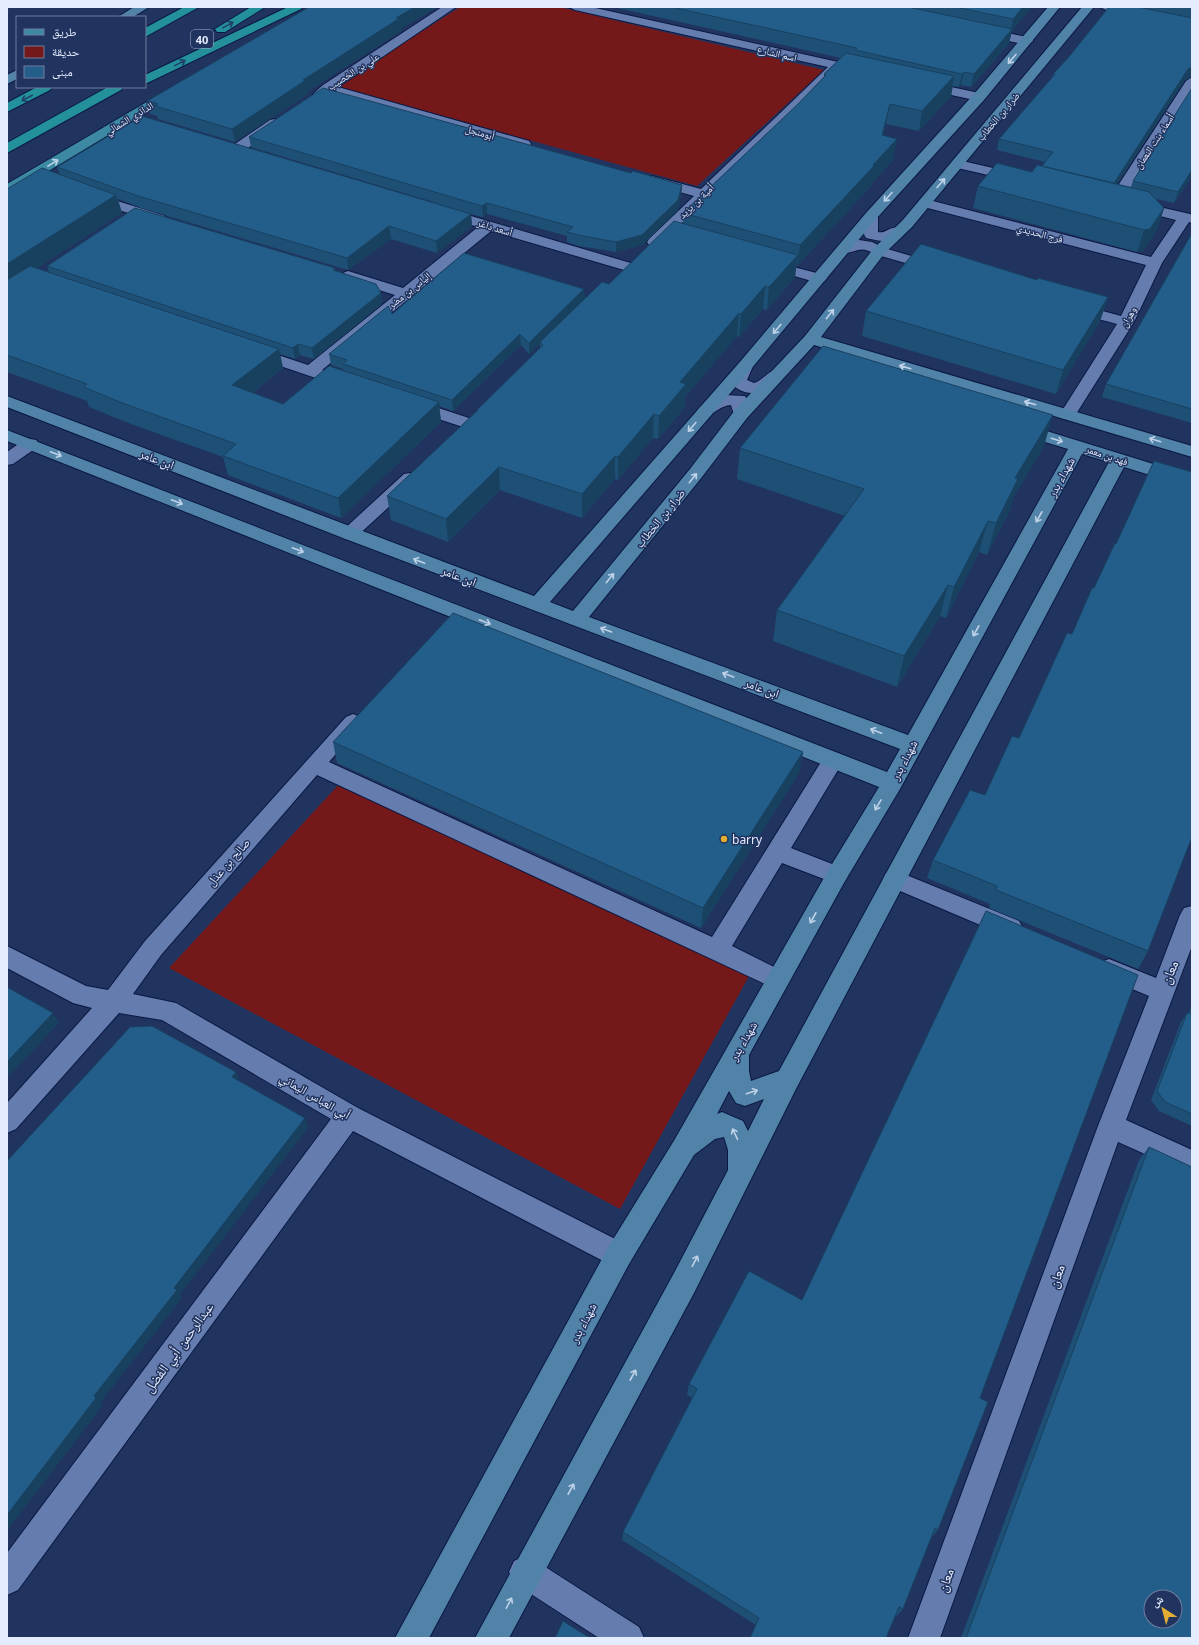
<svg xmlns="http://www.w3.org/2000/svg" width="1199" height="1645" font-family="'Noto Sans','Noto Naskh Arabic',sans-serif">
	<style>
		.green { fill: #75181a }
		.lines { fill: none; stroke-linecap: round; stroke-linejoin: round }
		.street-casing { stroke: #0a1942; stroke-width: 2 }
		.secondary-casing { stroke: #0a1942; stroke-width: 2 }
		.primary-casing { stroke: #0a1942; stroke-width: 2 }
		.highway-casing { stroke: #0a1942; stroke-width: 2 }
		.street { fill: #657cae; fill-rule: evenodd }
		.secondary { fill: #5182a8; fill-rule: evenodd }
		.primary { fill: #3d88a3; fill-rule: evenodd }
		.highway { fill: #23909b; fill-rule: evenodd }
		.wall { fill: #1e5076 }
		.shaded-wall { fill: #184160 }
		.building { fill: #235d89; stroke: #184160; fill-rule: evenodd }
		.oneway { stroke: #214168 }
		.oneway2 { stroke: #bfd2e8 }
		.oneway3 { stroke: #c3d8eb }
		.poi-dot { fill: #e2af34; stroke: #21335f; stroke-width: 1.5 }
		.labels { text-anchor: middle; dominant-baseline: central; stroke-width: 3; stroke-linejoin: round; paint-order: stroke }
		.far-street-label { font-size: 10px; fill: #e4ecfd; stroke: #21335f }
		.shield { fill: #21335f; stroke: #aab4ce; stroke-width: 1 }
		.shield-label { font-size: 11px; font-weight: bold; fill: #e4ecfd }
		.street-label { font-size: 12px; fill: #e4ecfd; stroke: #21335f }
		.poi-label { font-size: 12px; fill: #e4ecfd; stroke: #21335f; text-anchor: start }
		.near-street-label { font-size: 14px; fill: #e4ecfd; stroke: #21335f }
	</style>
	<rect width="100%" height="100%" fill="#21335f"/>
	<path class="green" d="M460,7H559L824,70L697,186L335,87Z
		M343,780L749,976L620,1209L169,968Z"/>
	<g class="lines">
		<defs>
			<path id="street" d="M442,7H456L338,87L529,141L531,144L529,147H519L330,93L319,98L313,94L323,85Z
				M569,7H591L847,64L853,68L847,72L839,70L659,245H649L647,242L649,239L694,196L647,183L645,180L647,177L652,176L701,189L828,67L575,10Z
				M1100,7H1123L1192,21V29L1106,10Z
				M981,27L1031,38L1033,41L1027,45L977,34L975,31Z
				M1192,77V91L1122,201L1120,204H1110L1108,201L1186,81Z
				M923,81L984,94L985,97L979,101L919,88L917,85Z
				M275,119L282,123L280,126L242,152H232L230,149L232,146L270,120Z
				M958,160L1024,175L1026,178L1024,181L1019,182L953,167L951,164L953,161Z
				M92,193L165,216L167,219L165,222L160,223L87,200L85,197L87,194Z
				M925,199L1151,257L1176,220L1128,208L1126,205L1128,202L1133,201L1190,214L1192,215V223L1189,222L1162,263L1134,322L1076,414L1074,418L1068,419L1062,418L1060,414L1117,324L1068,311L1065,308L1068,305L1073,303L1121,316L1146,265L920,206L918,203L920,200Z
				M444,208L634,264L636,267L634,270H624L491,231L322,370L354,381L356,384L354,387L348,389L342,387L248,355L246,352L248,349L254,347L308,365L395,295L343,279L340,276L343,273L348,271L403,288L478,227L439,215L437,212L439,209Z
				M871,212L876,213L878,216V232C886,234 890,225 900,228L902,231C893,245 880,241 866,238C862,233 862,219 866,213Z
				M859,240L872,242L884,248L942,265L944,268L942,271L937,272L874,254C859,243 854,256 840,252L838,249L845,244Z
				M767,260L824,275L827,278L824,281L819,283L762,267L760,264L762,261Z
				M745,361L751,363L753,366L747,380L754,383C765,380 770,366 784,370L786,373C774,391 745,403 730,381L739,363Z
				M723,395L745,396L747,400L749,414L747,418L741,419L735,418L731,405C719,405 713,418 699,415L697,411C702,403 714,397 723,395Z
				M411,399L475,420L477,424L475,428L469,429L405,408L403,404L405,400Z
				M30,439L36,440L39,444L36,448L13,464L7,465V452L24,440Z
				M410,473L416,474L419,478L416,482L355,538L349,540L343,538L340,534L343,530L404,474Z
				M353,714L360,717L363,722L329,762L712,937L826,754L833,752L840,754L844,760L791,848L845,869L848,875L845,881L837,884L782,863L732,946L786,973L790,980L786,987L778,990L317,775L161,955L133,994L176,1003L358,1108L629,1246L633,1255L629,1264L619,1268L609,1264L353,1131L18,1590L7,1595V1553L331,1119L162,1020L119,1013L16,1129L7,1133V1103L92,1008L73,1003L7,968V946L86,986L108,990L145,941L346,717Z
				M894,870L1019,921L1023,928L1019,935L1011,938L886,885L883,879L886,873Z
				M1192,906V946L1126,1120L1192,1150V1175L1118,1142L940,1638H908L1098,1126L1149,996L1101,976L1097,969L1101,962L1109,959L1156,978L1180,915L1184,908Z
				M525,1556L536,1561L639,1627L644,1638H599L514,1583L509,1572L514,1561Z"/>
			<path id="secondary" d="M134,7H149L133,17H118Z
				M1048,7H1060L984,100L876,219L751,369L550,602L573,611L690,469L735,410L805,336L874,248L902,221L1082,7H1094L912,227L884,254L821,337L1192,446V457L814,345L747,418L702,477L589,617L908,735L1068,449L1012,432L1010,428L1012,424L1018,423L1024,424L1192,476V488L1124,467L797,1087L694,1293L509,1638H475L674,1273L728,1170V1150L724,1137L715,1139L694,1155L629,1264L429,1638H395L609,1246L675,1139L829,869L879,787L7,441V430L887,772L900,749L343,538L7,407V396L534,596L739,363L866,213L974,94ZM1082,454L1109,462L779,1071L751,1081L749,1071V1055L845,881L900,789ZM729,1091L736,1103L745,1106L764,1099L748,1131L743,1121L722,1112L717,1114Z
				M17,70V79L7,84V75Z"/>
			<path id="primary" d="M174,86L180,90L178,93L12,193L7,194V184Z"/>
			<path id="highway" d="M184,7H199L145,37V28Z
				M251,7H265L225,32H217L215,29Z
				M288,7H303L301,9L145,84V75Z
				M37,87H52L50,90L7,112V103Z
				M108,87H123L121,90L7,153V143Z"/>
		</defs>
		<use href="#street" class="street-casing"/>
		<use href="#secondary" class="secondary-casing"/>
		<use href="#primary" class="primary-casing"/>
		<use href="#highway" class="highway-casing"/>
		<use href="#street" class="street"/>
		<use href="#secondary" class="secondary"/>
		<use href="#primary" class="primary"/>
		<use href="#highway" class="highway"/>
	</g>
	<path class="wall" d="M616,7H1031L1012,31L1009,43L971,87L961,85L959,87L953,86L951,96L919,131L886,124L883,136L893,160L872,183L871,186L797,266H796L795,277L767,310L763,309L739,337L737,336L708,370L685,397V407L658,439L653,438L618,480L615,479L582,518L500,490L448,542L391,520L387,496L476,412V411L540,348V344L529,354L521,345L453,411L439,406L441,422L341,518L228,475L223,457L131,424L89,407L87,401L7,372V189L60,175L57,167L437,203L251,147L249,137L631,173L682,185L681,195L678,210L642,245L616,252L579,246L567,242V236L487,214L483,217L471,214L472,226L437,253L391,239L348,270L141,208L118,199L122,213L37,268L49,272L47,266L335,268V271L381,293L382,304L314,359L300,355L295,359L280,354L283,368L252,393L283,404L344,371L343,369L331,365L329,354L392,314L585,299L609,284L683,223V213L797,105L824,77V74L841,58L617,8Z
		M1109,7H1192V76L1185,80L1117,184L1131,187L1133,181L1192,176L1174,203L1156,199L1164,208L1157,230L1143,251L1137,252L973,208L978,186L1032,172L1042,167L1045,162L997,150L999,139L1052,78L1053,74L1068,58Z
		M401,29V31L308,91V94L235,142L158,119L157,116L150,114L147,101Z
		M1192,233V423L1102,397L1106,384Z
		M1037,280L1108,297L1100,321L1056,394L862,336L866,311Z
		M1044,446L1013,498L1010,510L987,555L979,552L946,618L940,616L897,687L773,641L777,610L845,516L737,479L740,448Z
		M1072,634L1148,951L1138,969L989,908L990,904L927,878L933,860L985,795L1019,738Z
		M333,742L803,752L799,773L701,928L337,763Z
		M1192,1005V1126L1159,1111L1151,1100L1181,1022L1187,1013H1189Z
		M1149,1147L1192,1638H961L1139,1160Z
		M689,1384L938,1530L931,1538L903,1609L897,1616L896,1615L756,1625L622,1540L623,1532L692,1398L687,1395Z"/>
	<path class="shaded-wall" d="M415,7H438L401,29V31L308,91V94L235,142L232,129L303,80L396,18Z
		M1023,7H1031L1012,31L1009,43L971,87L974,74L1011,31L1013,19Z
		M1192,67V76L1185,80L1110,194L1114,183L1188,69Z
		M964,72L961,85L959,87L962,74Z
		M954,76L951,96L919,131L922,111Z
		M890,104L886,124L878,156L882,135Z
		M897,139L893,160L872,183L871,186L797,266L800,245Z
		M1192,170V176L1174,203L1178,192Z
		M682,185L681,195L678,210L642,245L616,252V242Z
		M116,195L122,213L7,287V264Z
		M487,203V214L483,217L482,206Z
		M1164,208L1157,230L1143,251L1137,252L1144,230Z
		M471,214L472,226L437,253L436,241Z
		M389,226L391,239L348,270L347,258Z
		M798,255L795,277L767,310L769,287Z
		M765,286L763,309L739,337L741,314Z
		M584,289L585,300L540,342V344L529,354V343Z
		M381,293L382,304L314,359L312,348Z
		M1108,297L1100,321L1056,394L1063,370Z
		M739,313L737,336L685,397V407L658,439L659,416L680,382Z
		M520,334L521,345L453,411L452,400Z
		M298,344L300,355L295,359L293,348Z
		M279,349L283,368L236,405L232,385Z
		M439,402L441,422L341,518L338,498Z
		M654,414L653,438L618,480V457Z
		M1053,415L1044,446L1013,498L1010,510L987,555L996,523L1015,478Z
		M615,456V479L582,518V494Z
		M499,467L500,490L448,542L446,519Z
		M988,521L979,552L946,618L954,587Z
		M948,585L940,616L897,687L904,656Z
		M803,752L799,773L701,928L703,908Z
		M53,1013L59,1023L7,1078V1062Z
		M236,1072L240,1082L232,1077Z
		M305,1118L308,1128L180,1295L182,1298L101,1402L103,1405L7,1531V1515L94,1396L174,1288Z"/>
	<path class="building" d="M309,7H415L396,18H400L303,80H306L232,129L155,106L158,104L147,101Z
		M671,7H908L1012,29L974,74L964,72L962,74L855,50L857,48Z
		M955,7H1023L1013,19Z
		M1109,7H1138L1192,18V67L1188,69L1114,183L1042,166L1053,152L999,139L1055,74H1053L1068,58Z
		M846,53L954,76L922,111L890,104L882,135L897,139L873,165L874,166L800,245L683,213L797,105L826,75L824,74Z
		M323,88L631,173L633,171L682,185L678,200L642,235L616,242L578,235L567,232L573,227L487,203L482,206L249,137Z
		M1192,88V170L1178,192L1133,181Z
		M142,116L471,214L436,241L389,226L347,258L138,196L57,167Z
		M997,163L1032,172L1037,165L1149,192L1164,208L1150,229L1144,230L978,186Z
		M42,168L116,195L7,264V189Z
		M135,208L335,268L333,270L376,284L381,293L312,348L298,344L293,348L47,266Z
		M674,221L798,255L769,287L765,286L741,314L739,313L710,347L680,382L686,384L659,416L654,414L618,457L615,456L582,494L499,467L446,519L387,496L478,410L476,411L543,345L540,342L602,282L609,284Z
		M1192,233V409L1106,384Z
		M921,244L1037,280L1038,278L1108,297L1063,370L866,311Z
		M464,253L584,289L529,343L520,334L452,400L343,364L347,360L329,354L388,306L392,314Z
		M30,266L279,349L232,385L283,404L329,366L439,402L338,498L223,456L236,444L125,404L83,387L87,384L7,355V280Z
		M823,346L1053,415L1015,478L1018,479L996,523L988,521L954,587L948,585L904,656L777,610L864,489L740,448Z
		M1154,461L1192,472V837L1148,951L996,890L997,886L933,860L970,790L985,795L1012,736L1019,738L1067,633L1072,634L1092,588H1094L1115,543L1116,544Z
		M453,613L803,752L703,908L333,742Z
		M986,911L1138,975L980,1398L988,1402L938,1530L935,1528L903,1609L899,1607L886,1638H750L759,1618L623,1532L697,1389L689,1384L749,1271L802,1300Z
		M7,987L53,1013L7,1062Z
		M1192,1011V1114L1165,1102L1157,1091L1187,1013L1191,1014Z
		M152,1026L236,1072L232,1077L305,1118L174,1288L177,1290L94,1396L96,1398L7,1515V1161L130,1027Z
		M1149,1147L1192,1167V1638H966ZM1151,1597H1175V1621H1151Z
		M563,1621L590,1638H555Z"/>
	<defs><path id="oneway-shaft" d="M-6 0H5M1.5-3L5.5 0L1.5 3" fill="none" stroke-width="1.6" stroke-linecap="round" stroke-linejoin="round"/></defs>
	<g class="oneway">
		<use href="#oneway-shaft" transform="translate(228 25) rotate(-29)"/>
		<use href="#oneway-shaft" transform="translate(180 63) rotate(-26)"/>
		<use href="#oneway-shaft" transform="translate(27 98) rotate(152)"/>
	</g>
	<g class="oneway2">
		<use href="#oneway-shaft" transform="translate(1012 59) rotate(131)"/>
		<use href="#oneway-shaft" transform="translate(941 183) rotate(-49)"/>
		<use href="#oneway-shaft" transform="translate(888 197) rotate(132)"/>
		<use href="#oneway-shaft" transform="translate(830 314) rotate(-52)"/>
		<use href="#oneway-shaft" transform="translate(777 329) rotate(130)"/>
		<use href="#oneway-shaft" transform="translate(905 367) rotate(-164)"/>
		<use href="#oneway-shaft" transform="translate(1030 403) rotate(-164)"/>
		<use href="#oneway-shaft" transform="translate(692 427) rotate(131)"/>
		<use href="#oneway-shaft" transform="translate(1057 440) rotate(17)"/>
		<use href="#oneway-shaft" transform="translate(1155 440) rotate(-163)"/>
		<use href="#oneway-shaft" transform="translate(56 454) rotate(21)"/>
		<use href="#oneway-shaft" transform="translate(693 478) rotate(-51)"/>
		<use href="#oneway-shaft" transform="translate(177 502) rotate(21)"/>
		<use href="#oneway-shaft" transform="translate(1039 517) rotate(119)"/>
		<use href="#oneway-shaft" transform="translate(298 550) rotate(21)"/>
		<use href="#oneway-shaft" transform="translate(419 561) rotate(-159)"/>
		<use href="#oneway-shaft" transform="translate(610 578) rotate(-51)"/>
		<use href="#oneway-shaft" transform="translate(485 622) rotate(22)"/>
		<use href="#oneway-shaft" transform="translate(606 630) rotate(-160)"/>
		<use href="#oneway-shaft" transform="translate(976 631) rotate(119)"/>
		<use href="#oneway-shaft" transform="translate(728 675) rotate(-160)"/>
		<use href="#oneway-shaft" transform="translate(876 731) rotate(-159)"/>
		<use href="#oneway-shaft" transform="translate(878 805) rotate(121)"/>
		<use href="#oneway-shaft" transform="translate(813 918) rotate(119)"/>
		<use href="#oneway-shaft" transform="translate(752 1092) rotate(-18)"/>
		<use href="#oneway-shaft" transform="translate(735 1134) rotate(-115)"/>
		<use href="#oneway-shaft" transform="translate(695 1261) rotate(-63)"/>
		<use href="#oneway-shaft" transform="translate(633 1375) rotate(-61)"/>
		<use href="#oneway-shaft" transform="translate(571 1489) rotate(-61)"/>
		<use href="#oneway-shaft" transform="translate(509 1603) rotate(-62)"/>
	</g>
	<use class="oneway3" href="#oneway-shaft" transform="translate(53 163) rotate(-31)"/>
	<circle class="poi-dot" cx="724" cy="839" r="4"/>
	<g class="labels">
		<g class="far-street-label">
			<text transform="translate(777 53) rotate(13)">اسم الشارع</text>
			<text transform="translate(353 71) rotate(-33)">علي بن الخصيب</text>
			<text transform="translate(998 116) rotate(-50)">ضرار بن الخطاب</text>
			<text transform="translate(129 118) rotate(-31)">الدائري الشمالي</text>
			<text transform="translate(480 132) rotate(16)">أبومنجل</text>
			<text transform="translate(1154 141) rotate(-57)">أسماء بنت النعمان</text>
			<text transform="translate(696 201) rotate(-44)">أمية بن يزيد</text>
			<text transform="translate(495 227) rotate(17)">أسعد داغر</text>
			<text transform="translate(1040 233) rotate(15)">فرج الحديدي</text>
			<text transform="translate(409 290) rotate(-39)">إلياس بن مضر</text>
			<text transform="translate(1128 317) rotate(-62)">وهران</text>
			<text transform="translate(1107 455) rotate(18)">فهد بن معمر</text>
		</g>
		<rect class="shield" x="191" y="30" width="22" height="18" rx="3"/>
		<g class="shield-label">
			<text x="202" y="39">40</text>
		</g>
		<g class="street-label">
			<text transform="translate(157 459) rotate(21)">ابن عامر</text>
			<text transform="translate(1061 477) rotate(-61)">شهداء بدر</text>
			<text transform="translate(660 518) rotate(-51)">ضرار بن الخطاب</text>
			<text transform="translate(459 576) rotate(21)">ابن عامر</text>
			<text transform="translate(762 688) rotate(20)">ابن عامر</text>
			<text transform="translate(904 760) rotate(-62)">شهداء بدر</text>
			<text transform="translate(228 862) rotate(-49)">صالح بن عذل</text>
			<text transform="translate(743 1041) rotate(-60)">شهداء بدر</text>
			<text transform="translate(315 1096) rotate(30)">أبي العباس اليماني</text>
			<text transform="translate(583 1323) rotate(-62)">شهداء بدر</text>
		</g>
		<g class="poi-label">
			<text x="732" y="839">barry</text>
		</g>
		<g class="near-street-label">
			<text transform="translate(1169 972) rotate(-67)">معان</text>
			<text transform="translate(1056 1276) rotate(-70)">معان</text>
			<text transform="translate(178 1347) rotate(-54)">عبدالرحمن أبي الفضل</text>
			<text transform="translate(945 1580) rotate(-70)">معان</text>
		</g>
	</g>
	<rect width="1199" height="1645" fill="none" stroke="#e4ecfd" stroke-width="16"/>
	<rect x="16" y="16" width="130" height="72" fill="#21335f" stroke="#6f7d9e"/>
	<rect x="24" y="29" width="20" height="6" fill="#3d88a3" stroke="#6f7d9e"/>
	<text x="52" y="36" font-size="12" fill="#e4ecfd">طريق</text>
	<rect x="24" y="46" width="20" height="12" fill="#75181a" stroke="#6f7d9e"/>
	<text x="52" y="56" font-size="12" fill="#e4ecfd">حديقة</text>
	<rect x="24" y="66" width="20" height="12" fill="#235d89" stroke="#6f7d9e"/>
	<text x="52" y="76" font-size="12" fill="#e4ecfd">مبنى</text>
	<g transform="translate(1163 1609) rotate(324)"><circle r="19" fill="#21335f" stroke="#6f7d9e"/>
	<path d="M0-3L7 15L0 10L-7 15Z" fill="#e2af34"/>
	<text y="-6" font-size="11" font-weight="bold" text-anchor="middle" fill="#e4ecfd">ش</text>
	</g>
</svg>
